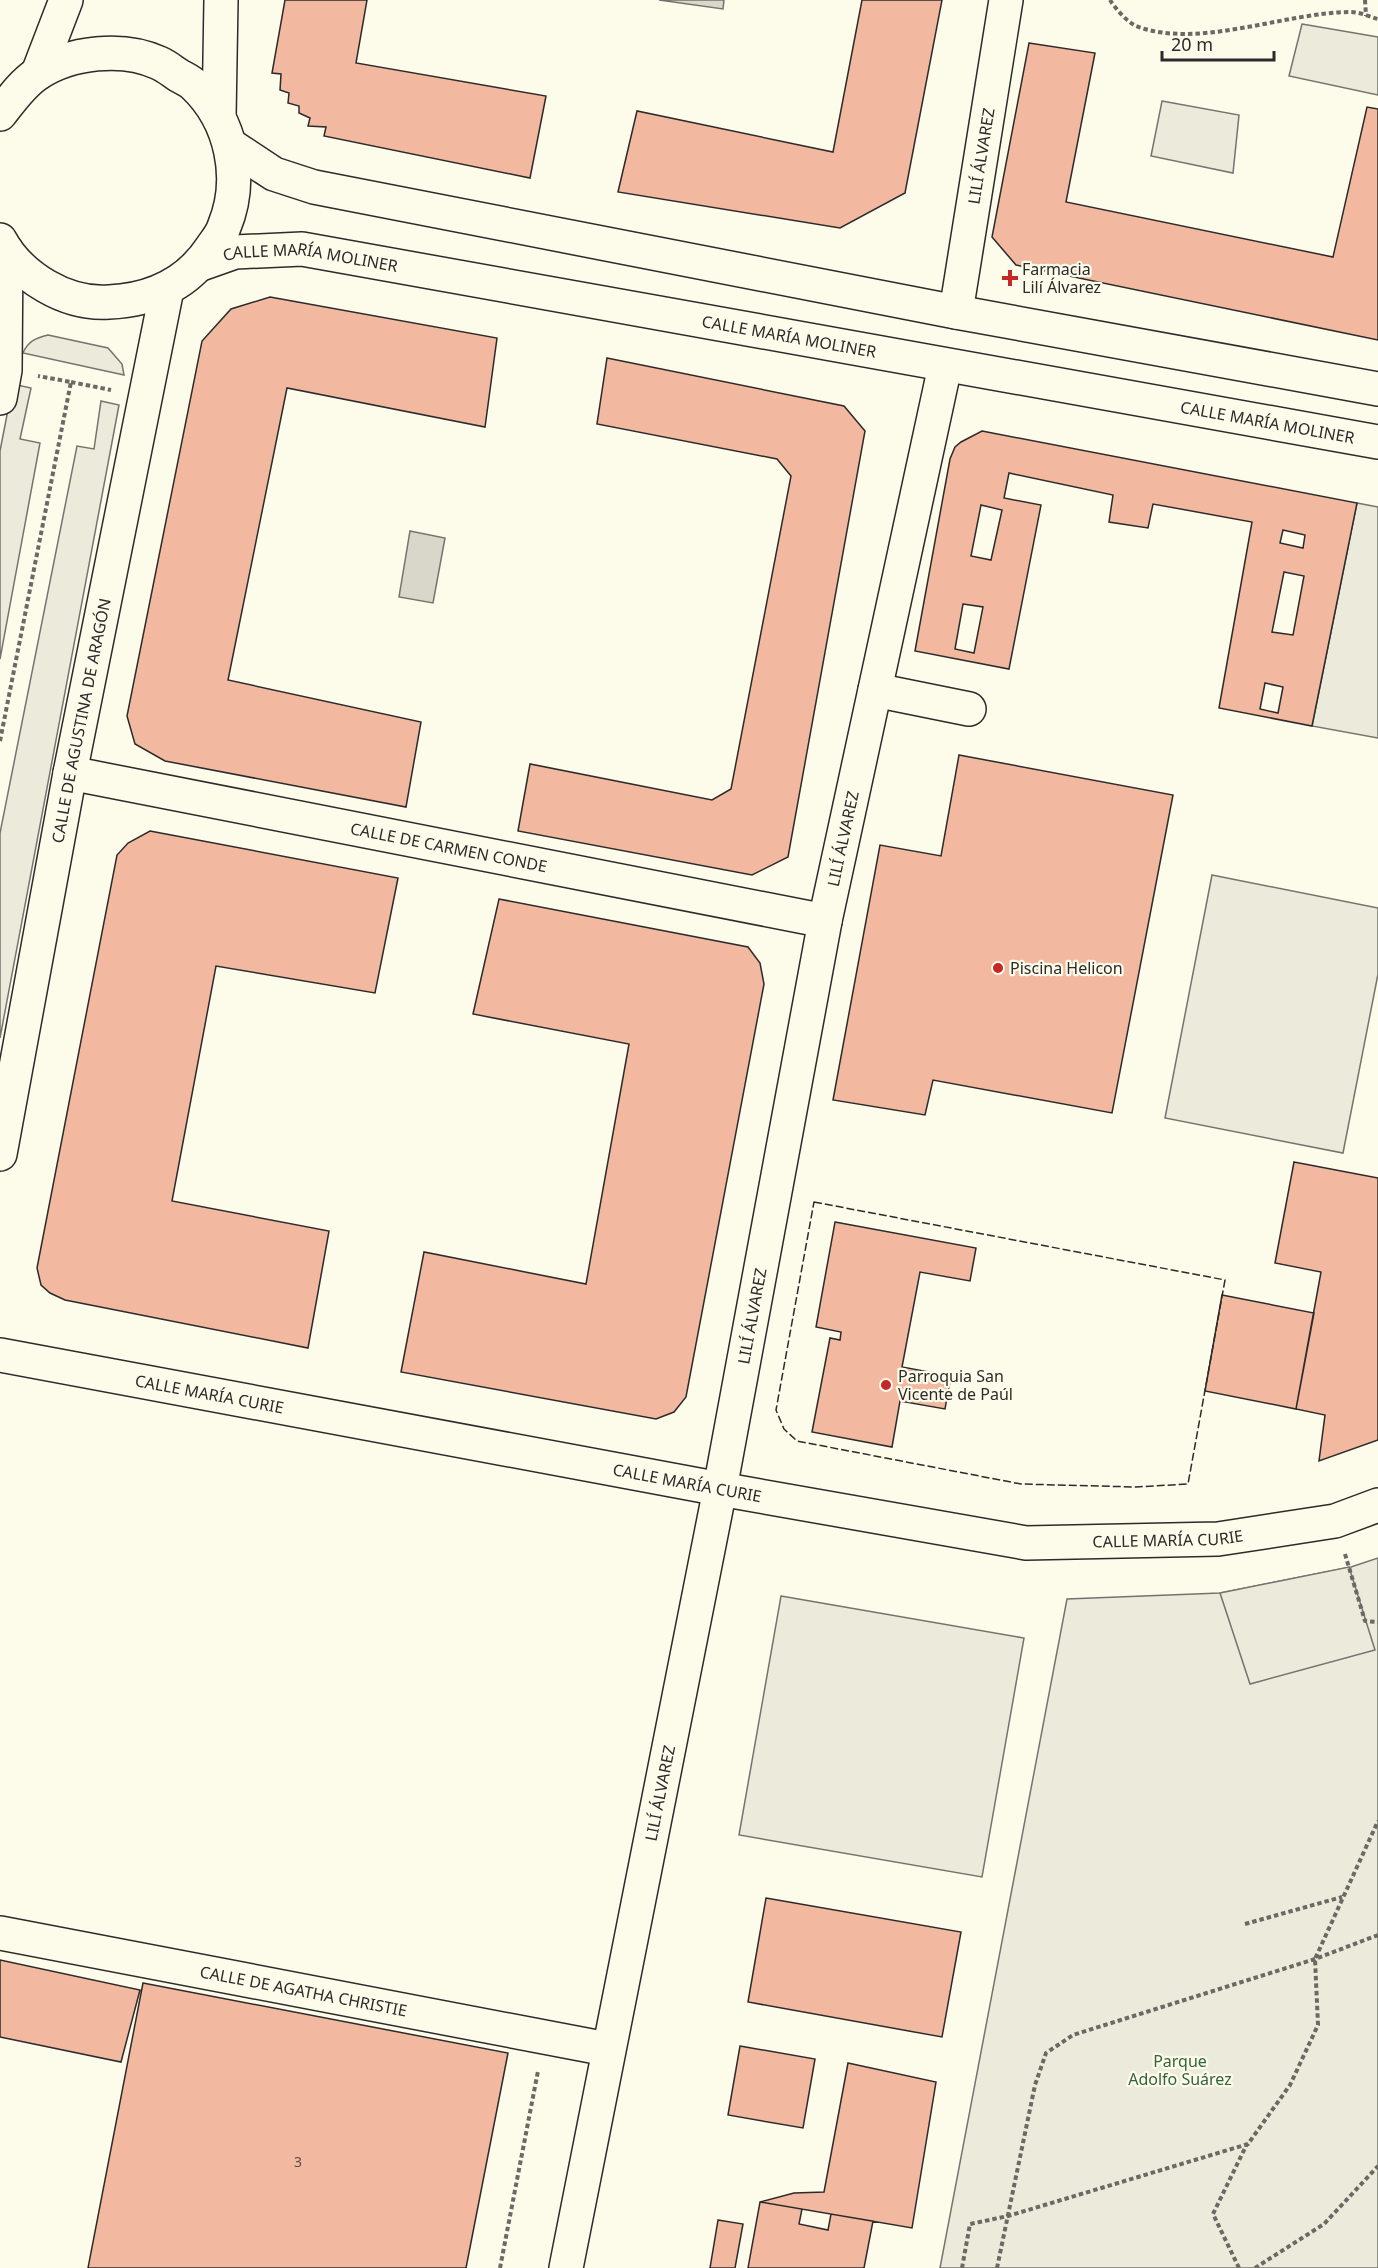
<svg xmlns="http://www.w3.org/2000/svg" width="1378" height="2268" font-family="'Noto Sans',sans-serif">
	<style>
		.green { fill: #ecebdb; stroke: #74746e; stroke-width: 1.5 }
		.parking { fill: #eceadb; stroke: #74746e; stroke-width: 1.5 }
		.water { fill: #d8d7c9; stroke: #74746e; stroke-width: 1.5 }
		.building { fill: #f2b8a0; stroke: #2b2b2b; stroke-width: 1.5; fill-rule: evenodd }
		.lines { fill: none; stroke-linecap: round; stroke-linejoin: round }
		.minor-casing { stroke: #2b2b2b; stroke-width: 36 }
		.path { stroke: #6a6964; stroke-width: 4; stroke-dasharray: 4.5 3; stroke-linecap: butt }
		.minor { stroke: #fdfbea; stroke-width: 33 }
		.fence { stroke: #2b2b2b; stroke-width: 1.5; stroke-dasharray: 8 3; stroke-linecap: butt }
		.poi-dot { fill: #c62828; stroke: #fdfbea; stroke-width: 2 }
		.labels { text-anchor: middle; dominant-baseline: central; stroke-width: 4.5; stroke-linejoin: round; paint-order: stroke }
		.number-label { font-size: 14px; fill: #5d4e48 }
		.street-label { font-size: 16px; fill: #2b2b2b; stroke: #fdfbea }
		.poi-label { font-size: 16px; fill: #2b2b2b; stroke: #fdfbea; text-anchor: start }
		.park-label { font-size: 16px; fill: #34623c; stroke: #fdfbea }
	</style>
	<rect width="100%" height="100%" fill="#fdfbea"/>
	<path class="green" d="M1302,24L1378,37V95L1289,76Z
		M1162,101L1239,115L1233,173L1151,156Z
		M48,335L108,348L122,364L124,375L23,353C28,341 36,338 48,335Z
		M13,384L31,388L20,439L40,443L0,659V451Z
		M101,401L119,405L0,1038V833L77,446L94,449Z
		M1357,503L1378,507V738L1312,726Z
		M1212,875L1378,908V974L1343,1153L1165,1118Z
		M1378,1558V2268H940L1067,1599L1220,1593L1351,1567Z
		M781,1596L1024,1638L982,1877L739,1835Z"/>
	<path class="parking" d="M1349,1567L1375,1650L1250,1684L1220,1593Z"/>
	<path class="water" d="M659,0H724L723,9Z
		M410,531L445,538L433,603L399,597Z"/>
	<path class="building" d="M285,0H367L356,63L546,96L530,178L324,136L326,127L308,126L310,118L299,113V106L288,103L289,93L280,90L281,74L272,73Z
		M862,0H942L905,193L840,228L618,192L637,111L833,152Z
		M1029,43L1095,53L1066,202L1333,257L1367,107L1378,109V340L1016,265L992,237Z
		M270,297L497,338L485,427L287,388L228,680L421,722L406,807L165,761L135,744L127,716L202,341L231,309Z
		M607,358L844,406L865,431L788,857L752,875L518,831L530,764L712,800L731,789L791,476L777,459L597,424Z
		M982,431L1357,503L1312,726L1219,708L1252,522L1153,504L1148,528L1109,522L1113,495L1009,473L1004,498L1041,505L1009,669L915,651L950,459L955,447L961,442ZM981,505L1002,510L991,560L971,556ZM1283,530L1305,535L1303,548L1280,543ZM1284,572L1304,576L1293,635L1272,632ZM963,604L983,607L974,653L955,649ZM1265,683L1283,687L1278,713L1260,709Z
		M959,755L1173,795L1112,1113L933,1080L925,1115L833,1100L880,845L941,856Z
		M150,831L398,878L375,993L216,966L172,1201L329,1231L308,1348L65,1300L50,1293L41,1285L37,1268L117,855L128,843Z
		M499,899L748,947L760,963L764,984L686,1397L674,1412L656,1419L401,1372L424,1252L586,1284L629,1044L473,1014Z
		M1294,1162L1378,1178V1440L1319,1461L1325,1415L1296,1409L1321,1272L1275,1263Z
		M835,1222L976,1248L970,1281L920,1272L902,1367L951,1376L945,1409L900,1401L892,1447L812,1432L830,1338L840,1340L841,1332L816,1327Z
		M1222,1295L1314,1313L1296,1409L1205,1391Z
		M766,1898L961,1932L942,2037L748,2002Z
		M0,1960L140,1990L121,2062L0,2037Z
		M143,1983L508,2053L466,2268H88Z
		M740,2046L815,2059L803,2128L728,2115Z
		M848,2063L936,2082L912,2228L760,2202L794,2193L824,2192Z
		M760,2202L802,2209L799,2224L828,2230L831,2214L873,2221L864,2268H748Z
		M718,2220L743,2224L735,2268H710Z"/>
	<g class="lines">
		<defs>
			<g id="minor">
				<path d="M38,73L66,0"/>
				<path d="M0,114C11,100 22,84 37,74C70,52 123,46 159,63C166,66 172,71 178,75C183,78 190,81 194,85C232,121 244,179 224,227C222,234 216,241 212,247C188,284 152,300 109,302C66,305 20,277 0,240"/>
				<path d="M219,117L221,0"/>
				<path d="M230,145L274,174L314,187L956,312L1378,389"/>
				<path id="s1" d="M201,264L235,252L302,249L1378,442"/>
				<path id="s2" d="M956,312L1006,0"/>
				<path d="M0,398L5,370L6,250"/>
				<path d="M875,690L969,709"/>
				<path id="s3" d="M70,773L825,921"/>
				<path id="s4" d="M0,1154L70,773L167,289"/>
				<path id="s5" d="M0,1355L720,1489L1026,1543L1218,1539L1335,1521L1378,1505"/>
				<path id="s6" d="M0,1933L607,2049"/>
				<path id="s7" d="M566,2268L720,1489L825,921L945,366"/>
			</g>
		</defs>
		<use href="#minor" class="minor-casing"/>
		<path class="path" d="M1110,0C1115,8 1127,22 1136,26C1198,50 1285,12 1351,12C1360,12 1370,17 1378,19
			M1365,0L1366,16
			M71,382L111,390
			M0,741L71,382L38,376
			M1345,1554L1365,1621L1378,1622
			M1245,1924L1342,1897
			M500,2268L538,2071
			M962,2268L970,2224L1008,2216L1248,2144L1290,2085L1318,2025L1315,1959L1378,1821
			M997,2268L1035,2085L1046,2053L1073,2035L1315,1959L1378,1935
			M1239,2268L1213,2214L1247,2144
			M1255,2268L1324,2224L1378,2166"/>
		<use href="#minor" class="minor"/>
		<path class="fence" d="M814,1202L1225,1280L1188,1484L1136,1487L1021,1484L797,1441L784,1429L776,1410Z"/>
	</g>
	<g class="poi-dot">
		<path d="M1007 269h6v6h6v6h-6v6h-6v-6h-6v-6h6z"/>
		<circle cx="998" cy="968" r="6"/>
		<circle cx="886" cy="1385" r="6"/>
	</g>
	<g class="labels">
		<g class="number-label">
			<text x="298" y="2161">3</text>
		</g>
		<g class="street-label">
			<text stroke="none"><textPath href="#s2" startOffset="158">LILÍ ÁLVAREZ</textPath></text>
			<text stroke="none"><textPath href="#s1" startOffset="112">CALLE MARÍA MOLINER</textPath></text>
			<text stroke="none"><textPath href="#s1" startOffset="598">CALLE MARÍA MOLINER</textPath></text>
			<text stroke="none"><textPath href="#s1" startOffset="1084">CALLE MARÍA MOLINER</textPath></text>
			<text stroke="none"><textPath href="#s4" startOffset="441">CALLE DE AGUSTINA DE ARAGÓN</textPath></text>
			<text stroke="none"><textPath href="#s7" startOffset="1456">LILÍ ÁLVAREZ</textPath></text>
			<text stroke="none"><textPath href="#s3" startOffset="386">CALLE DE CARMEN CONDE</textPath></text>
			<text stroke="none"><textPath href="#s7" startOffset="970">LILÍ ÁLVAREZ</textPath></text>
			<text stroke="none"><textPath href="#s5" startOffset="213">CALLE MARÍA CURIE</textPath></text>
			<text stroke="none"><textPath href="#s5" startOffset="699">CALLE MARÍA CURIE</textPath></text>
			<text stroke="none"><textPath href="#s5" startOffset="1185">CALLE MARÍA CURIE</textPath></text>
			<text stroke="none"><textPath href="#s7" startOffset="484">LILÍ ÁLVAREZ</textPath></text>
			<text stroke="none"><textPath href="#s6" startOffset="309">CALLE DE AGATHA CHRISTIE</textPath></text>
		</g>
		<g class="poi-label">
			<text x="1022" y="269">Farmacia<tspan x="1022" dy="18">Lilí Álvarez</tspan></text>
			<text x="1010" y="968">Piscina Helicon</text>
			<text x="898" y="1376">Parroquia San<tspan x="898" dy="18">Vicente de Paúl</tspan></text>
		</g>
		<g class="park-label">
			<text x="1180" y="2061">Parque<tspan x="1180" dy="18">Adolfo Suárez</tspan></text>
		</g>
	</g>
	<path d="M1162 51v9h112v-9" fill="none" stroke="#2b2b2b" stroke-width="3"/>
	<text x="1171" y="51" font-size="18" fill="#2b2b2b" stroke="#fdfbea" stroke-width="4.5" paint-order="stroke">20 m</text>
</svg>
